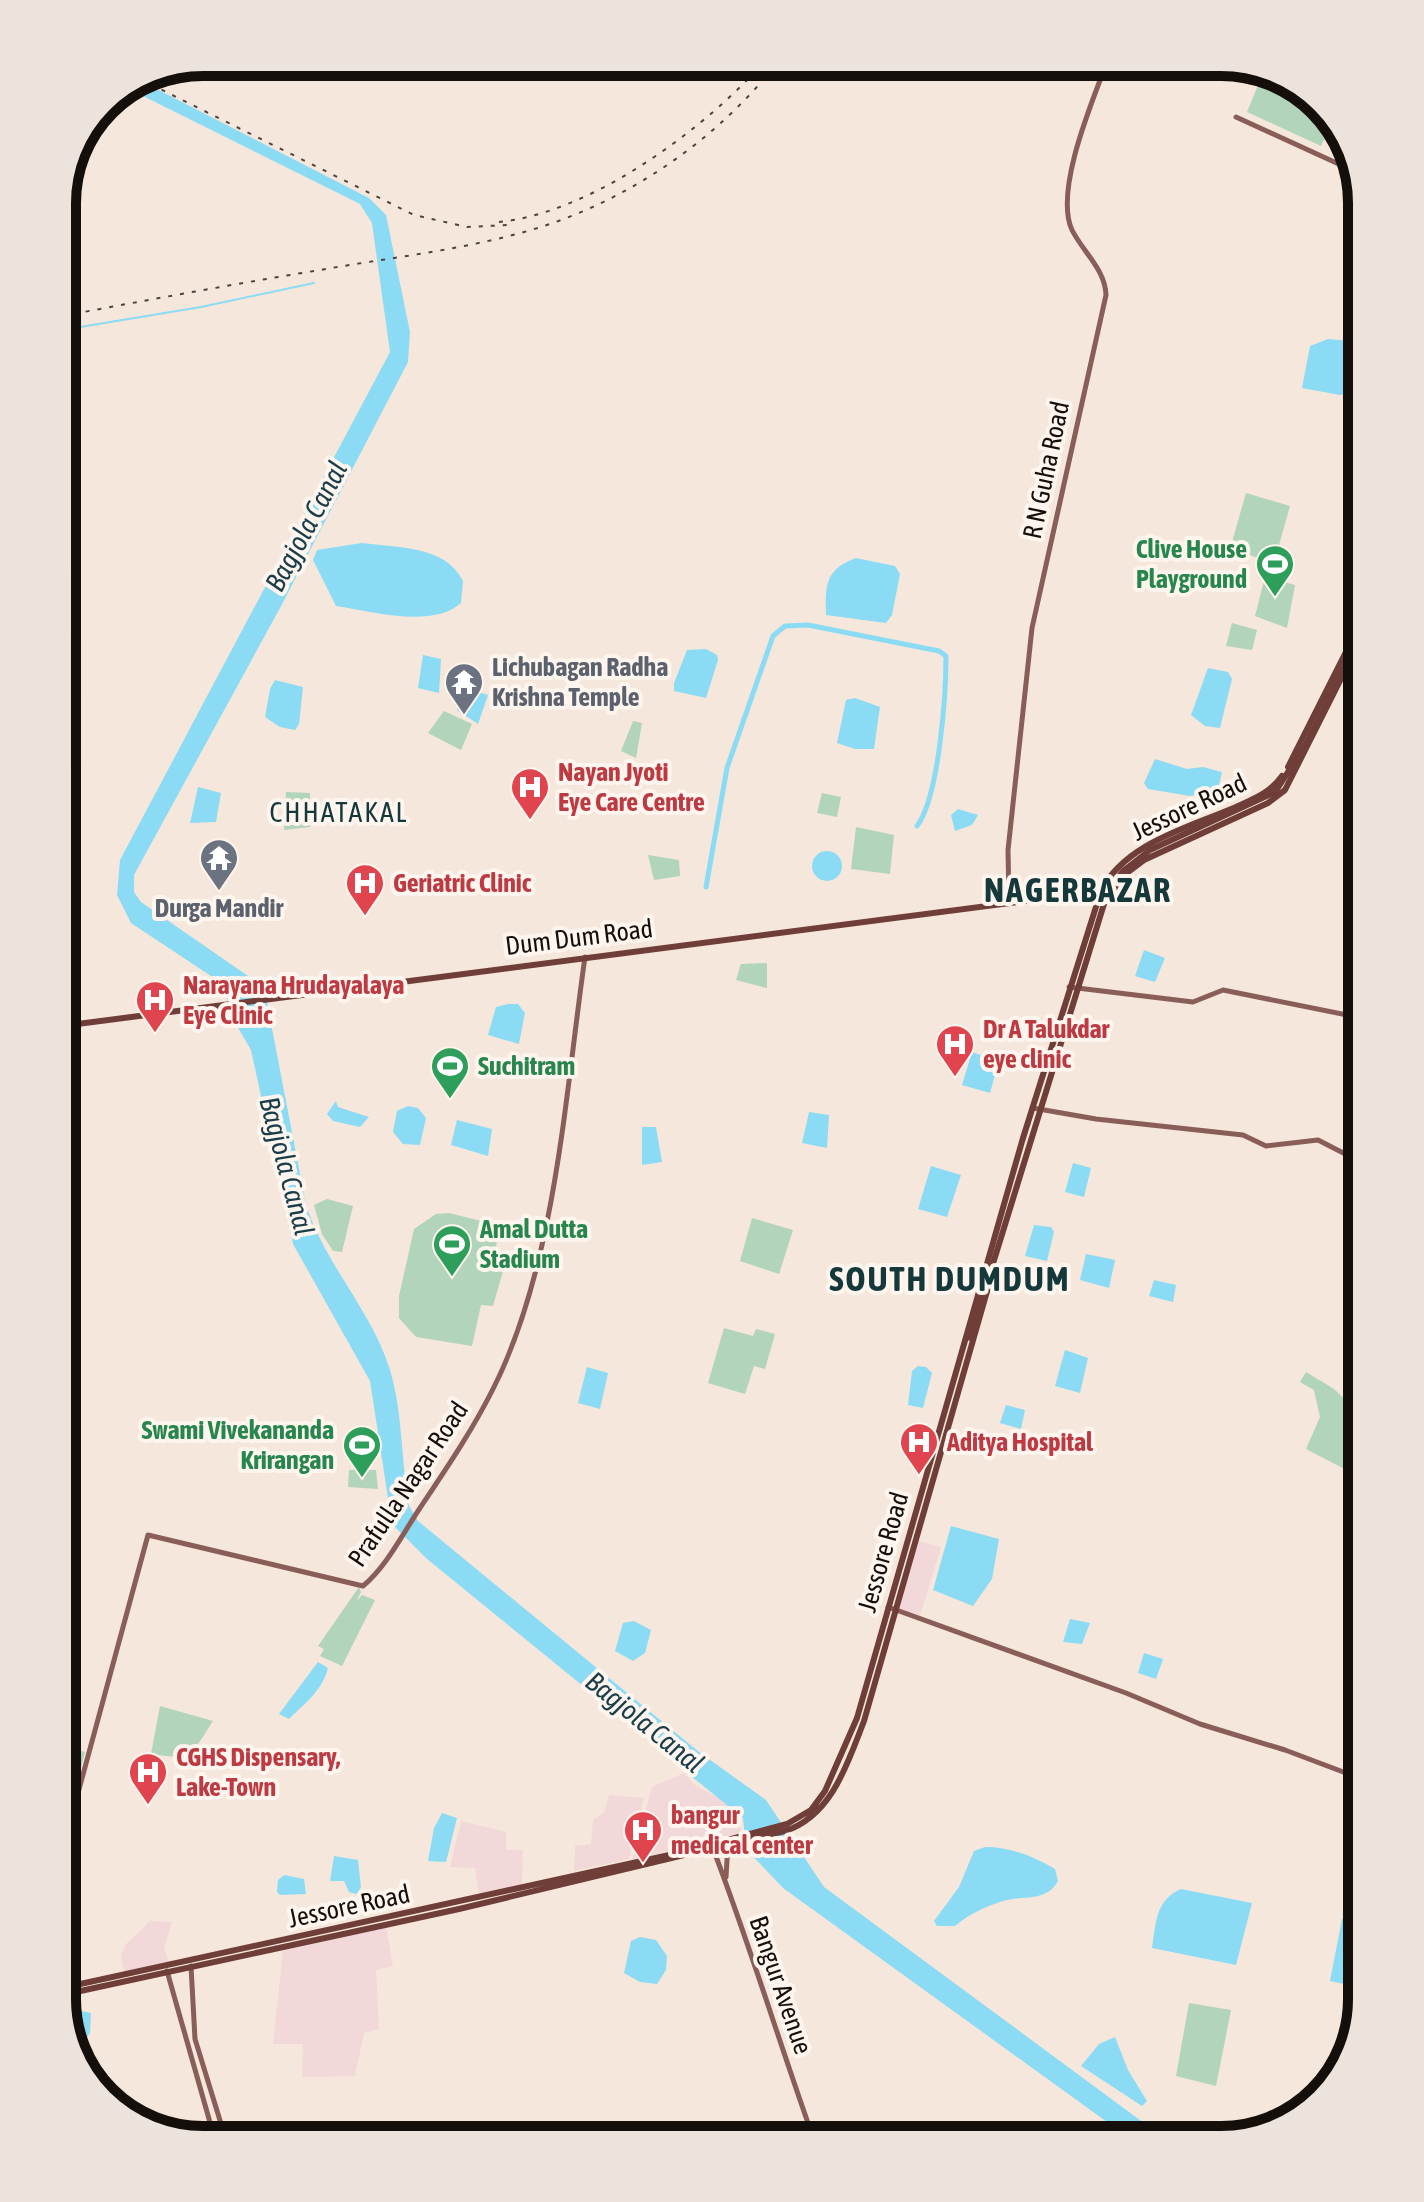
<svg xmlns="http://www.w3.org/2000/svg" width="1424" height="2202" font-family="'Asap Condensed',sans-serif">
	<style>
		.industrial { fill: #f3d8da }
		.green { fill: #b1d4ba }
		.water { fill: #8cdbf4 }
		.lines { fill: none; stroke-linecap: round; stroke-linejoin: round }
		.stream { stroke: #8cdbf4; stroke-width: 2 }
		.canal { stroke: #8cdbf4; stroke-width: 5 }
		.secondary { stroke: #895e59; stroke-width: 5 }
		.primary { stroke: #703e39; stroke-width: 6 }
		.rail { stroke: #4b443e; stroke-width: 2; stroke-dasharray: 4 8; stroke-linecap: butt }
		.primary-bridge { stroke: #703e39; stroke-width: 6 }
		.labels { text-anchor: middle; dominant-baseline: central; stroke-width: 8; stroke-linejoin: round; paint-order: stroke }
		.street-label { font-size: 26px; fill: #140f0b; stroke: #fef5ee }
		.leisure-label { font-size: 26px; font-weight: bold; fill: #27864d; stroke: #fef5ee; text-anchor: end }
		.worship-label { font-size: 26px; font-weight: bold; fill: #5b616d; stroke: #fef5ee; text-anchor: start }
		.health-label { font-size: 26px; font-weight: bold; fill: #be3a42; stroke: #fef5ee; text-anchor: start }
		.water-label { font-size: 28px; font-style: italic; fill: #193e49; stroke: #fef5ee }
		.neighbourhood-label { font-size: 28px; letter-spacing: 2px; fill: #15383a; stroke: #fef5ee }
		.district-label { font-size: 34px; font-weight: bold; letter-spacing: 2px; fill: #15383a; stroke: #fef5ee }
		.rim { fill: none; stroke: #140f0b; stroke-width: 10 }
	</style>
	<rect width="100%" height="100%" fill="#f5e7db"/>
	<path class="industrial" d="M918,1541L941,1547L920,1616L897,1608Z
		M684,1773L695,1785L731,1805L741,1830L737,1835L632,1860L652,1787Z
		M609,1795L644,1798L629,1859L574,1871L575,1846L591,1844L593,1820L604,1813Z
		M461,1821L506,1832V1850H523L522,1884L479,1894L475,1868L450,1867Z
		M150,1921L172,1922L164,1948L169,1963L124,1972L121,1956L126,1944Z
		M386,1927L393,1966L376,1970L379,2029L364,2033L355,2076L302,2077L303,2044H273L283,1951Z"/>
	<path class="green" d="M1263,73L1299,86L1332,123L1321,146L1247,112Z
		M1246,493L1290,506L1274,563L1230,549Z
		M1265,577L1295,585L1287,628L1255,616Z
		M1232,623L1257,630L1252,650L1226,646Z
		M444,711L472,724L461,750L428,733Z
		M633,721L642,723L636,758L621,751Z
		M286,792L310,793V827L284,830Z
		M822,793L841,797L837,817L817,813Z
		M856,827L894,835L890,874L851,869Z
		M648,855L679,860L680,876L654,880Z
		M767,963V988L736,980L741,964Z
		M327,1199L353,1206L342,1252L333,1251L322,1234L314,1205Z
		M449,1213L497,1225L496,1254L507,1257L493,1306L481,1305L472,1346L416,1337L399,1318V1296L414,1229L436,1214Z
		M752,1218L793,1230L779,1274L740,1261Z
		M724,1328L753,1336L756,1329L775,1334L765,1369L754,1366L745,1394L708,1383Z
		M1306,1372C1315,1378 1325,1383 1334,1389C1356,1407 1371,1450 1358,1476L1306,1449L1320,1417L1314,1390L1300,1382Z
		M349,1470H376L378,1489L348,1487Z
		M359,1587L361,1592L356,1602L362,1595L375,1600L342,1666L320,1656L324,1649L318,1646Z
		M160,1706L213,1721C192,1754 191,1761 151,1754Z
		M62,1746L85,1752L73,1799L62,1796Z
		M1189,2003L1231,2010L1216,2086L1176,2076Z"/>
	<path class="water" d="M139,80L369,198L386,215L410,332L408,362L280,608L134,875V892L141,902L264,987L306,1205C325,1264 372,1311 390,1370C403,1413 401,1462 409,1506L418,1521L699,1752L766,1800L824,1887L1167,2140H1132L783,1888L746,1849L743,1818L686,1772L650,1734L599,1699L427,1559L392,1524L370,1381L293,1244L251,1050L233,1019L223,984L131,923L117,895L120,860L390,352L372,223L360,204L127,88Z
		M1328,339L1362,342V393L1340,395L1302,388L1310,346Z
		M362,543C398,548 445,545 463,581L461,603C432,629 371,611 336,606L313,560L317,550Z
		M856,558L895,566L900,574L892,615L886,623L826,615C825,584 826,569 856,558Z
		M706,649L717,655L718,660L706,698L674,691V683L687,650Z
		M423,655L441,659L439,693L418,688Z
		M1208,668L1228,672L1232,679L1220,728L1205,726L1191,715Z
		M275,680L303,687L299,724L295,730L280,727L265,717L270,689Z
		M465,688L488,695L478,724L457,710Z
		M855,698L880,707L874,749H855L837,743L846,700Z
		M1155,759L1187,769L1203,767L1222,772L1218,790L1190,796L1148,789L1144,783Z
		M198,787L221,793L216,822L190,823Z
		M958,809L978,815L972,825L955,831L951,815Z
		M812 866a15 15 0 1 1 30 0a15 15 0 1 1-30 0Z
		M1144,950L1165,958L1155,982L1135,976Z
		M508,1004H518L525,1013L519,1044L488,1035L496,1007Z
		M972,1052L999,1061L990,1093L962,1085Z
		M336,1101L338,1107L369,1117L360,1127L333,1121L327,1114Z
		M408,1106L418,1108L426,1118L420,1145L403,1144L393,1132L397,1111Z
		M809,1112L829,1115L827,1148L802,1143Z
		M457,1120L492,1129L488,1156L451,1145Z
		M642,1127H656L662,1162L642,1165Z
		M1073,1163L1091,1168L1084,1197L1065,1192Z
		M931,1166L961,1175L947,1217L918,1209Z
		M1034,1225L1051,1227L1054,1232L1047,1261L1025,1256Z
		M1086,1254L1115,1260L1109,1288L1080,1280Z
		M1154,1280L1176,1285L1173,1302L1149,1296Z
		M1065,1350L1088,1358L1080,1393L1055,1386Z
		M918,1366L926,1367L932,1373L923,1408L908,1405L912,1371Z
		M587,1367L608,1373L600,1409L578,1403Z
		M1006,1405L1025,1410L1021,1429L1000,1423Z
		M951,1526L999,1539L992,1579L973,1606L933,1590Z
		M1070,1619L1090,1623L1082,1644L1063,1642Z
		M634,1621L651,1630L645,1653L633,1661L615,1651L623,1623Z
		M1144,1653L1163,1659L1156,1679L1138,1673Z
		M318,1662L328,1668C322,1691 305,1703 289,1719L279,1714Z
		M442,1813L457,1818L446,1862L428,1861L434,1828Z
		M985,1847C1009,1847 1034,1856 1055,1869L1058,1881C1047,1901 1026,1896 1007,1900C988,1905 969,1914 955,1926H937L934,1921L959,1887L974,1851Z
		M334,1856L358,1860L361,1887L357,1894L349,1892L344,1881H330Z
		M284,1875L304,1879L306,1894L280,1895L277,1892L278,1880Z
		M1181,1889L1252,1903L1236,1965L1152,1948C1156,1924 1155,1900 1181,1889Z
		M1342,1919L1362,1923V1988L1330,1981Z
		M640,1937L656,1940L667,1956L666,1970L657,1984L640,1982L624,1973L631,1941Z
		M71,2009L91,2013L90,2033L85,2040H72L66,2017Z
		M1115,2037L1128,2070L1147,2101L1142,2106L1081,2066L1099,2044Z"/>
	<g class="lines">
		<path class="stream" d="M62,330L201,307L314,283"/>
		<path class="canal" d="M706,887L727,768L773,636L785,626L808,625L939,651L946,656C946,695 939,797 917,826"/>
		<path class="secondary" d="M1236,117L1354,171
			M1009,902L1008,850L1032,628L1106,295C1105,269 1083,252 1072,230C1054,191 1092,102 1107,62
			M1069,987L1193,1002L1223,990L1362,1018
			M1033,1108L1096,1119L1243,1135L1266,1146L1318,1140L1355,1159L1362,1170
			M888,1607L1126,1693L1200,1724L1285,1750L1362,1779
			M712,1846C749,1942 779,2042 814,2140
			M62,1852L148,1535L363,1586C387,1566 403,1533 420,1508C446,1469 472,1431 493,1389C556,1264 565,1095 585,957
			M726,1877L728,1843
			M62,1939L68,1917L62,1898
			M191,1966L195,2039L226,2140
			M167,1971L215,2140"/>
		<path class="primary" d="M1288,767L1362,620
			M1108,900L1128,872L1144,860L1268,803L1285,790L1362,637
			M62,1026L1103,891
			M62,1988L683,1852L787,1824L811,1810L825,1791L857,1718L1023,1138L1101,891C1125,843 1190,827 1236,807C1253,799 1270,793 1282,776
			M62,1995L459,1909L785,1831C832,1816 848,1762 864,1721L990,1281"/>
		<path class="rail" d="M140,79L414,215L467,227L508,225
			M499,222C588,213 693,137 753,74
			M62,316C148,300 234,284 320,270C393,257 471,249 541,227C634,197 718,138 778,62"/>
		<path class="primary-bridge" d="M970,1338L1108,891L1123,871L1150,850L1275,792L1305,746L1362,630"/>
	</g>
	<defs>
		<symbol id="stadium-pin" viewBox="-11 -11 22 30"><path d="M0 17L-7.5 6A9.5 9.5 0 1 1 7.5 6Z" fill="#2e9e5b" stroke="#fef5ee"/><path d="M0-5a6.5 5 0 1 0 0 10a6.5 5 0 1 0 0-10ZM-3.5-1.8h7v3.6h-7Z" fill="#fff"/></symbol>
		<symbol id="temple-pin" viewBox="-11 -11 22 30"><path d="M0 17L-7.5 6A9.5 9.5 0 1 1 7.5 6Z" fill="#6b7280" stroke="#fef5ee"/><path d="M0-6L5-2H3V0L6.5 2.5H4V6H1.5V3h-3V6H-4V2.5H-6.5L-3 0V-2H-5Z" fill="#fff"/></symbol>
		<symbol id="hospital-pin" viewBox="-11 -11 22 30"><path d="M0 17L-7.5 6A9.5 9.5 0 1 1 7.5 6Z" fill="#e0444e" stroke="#fef5ee"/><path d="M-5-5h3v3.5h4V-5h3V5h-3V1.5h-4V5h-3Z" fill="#fff"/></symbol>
	</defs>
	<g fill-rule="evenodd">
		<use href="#stadium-pin" x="1253" y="542" width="44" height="60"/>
		<use href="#temple-pin" x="442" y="660" width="44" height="60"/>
		<use href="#hospital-pin" x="508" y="765" width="44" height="60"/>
		<use href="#temple-pin" x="197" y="836" width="44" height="60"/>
		<use href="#hospital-pin" x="343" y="861" width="44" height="60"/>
		<use href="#hospital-pin" x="133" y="978" width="44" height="60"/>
		<use href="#hospital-pin" x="933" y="1022" width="44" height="60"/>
		<use href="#stadium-pin" x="428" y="1044" width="44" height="60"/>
		<use href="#stadium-pin" x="430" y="1222" width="44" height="60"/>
		<use href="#hospital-pin" x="897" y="1420" width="44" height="60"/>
		<use href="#stadium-pin" x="340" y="1423" width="44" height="60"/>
		<use href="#hospital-pin" x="126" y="1750" width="44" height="60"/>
		<use href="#hospital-pin" x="621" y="1808" width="44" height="60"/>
	</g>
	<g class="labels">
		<g class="street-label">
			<text transform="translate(1046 470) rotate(-78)">R N Guha Road</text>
			<text transform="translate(1189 807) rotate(-25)">Jessore Road</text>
			<text transform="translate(579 937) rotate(-7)">Dum Dum Road</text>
			<text transform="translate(408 1484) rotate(-56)">Prafulla Nagar Road</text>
			<text transform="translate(883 1552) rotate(-74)">Jessore Road</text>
			<text transform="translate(349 1906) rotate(-12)">Jessore Road</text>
			<text transform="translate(781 1985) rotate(71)">Bangur Avenue</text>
		</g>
		<g class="leisure-label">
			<text x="1247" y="549">Clive House<tspan x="1247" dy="30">Playground</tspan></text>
			<text x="478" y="1066" text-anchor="start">Suchitram</text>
			<text x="480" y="1229" text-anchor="start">Amal Dutta<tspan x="480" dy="30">Stadium</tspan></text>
			<text x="334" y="1430">Swami Vivekananda<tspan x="334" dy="30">Krirangan</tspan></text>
		</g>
		<g class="worship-label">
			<text x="492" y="667">Lichubagan Radha<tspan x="492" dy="30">Krishna Temple</tspan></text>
			<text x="219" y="908" text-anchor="middle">Durga Mandir</text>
		</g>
		<g class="health-label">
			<text x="558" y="772">Nayan Jyoti<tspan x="558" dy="30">Eye Care Centre</tspan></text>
			<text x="393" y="883">Geriatric Clinic</text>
			<text x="183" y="985">Narayana Hrudayalaya<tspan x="183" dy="30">Eye Clinic</tspan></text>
			<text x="983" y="1029">Dr A Talukdar<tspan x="983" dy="30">eye clinic</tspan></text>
			<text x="947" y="1442">Aditya Hospital</text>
			<text x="176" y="1757">CGHS Dispensary,<tspan x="176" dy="30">Lake-Town</tspan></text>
			<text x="671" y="1815">bangur<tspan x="671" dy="30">medical center</tspan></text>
		</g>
		<g class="water-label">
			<text transform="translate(306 526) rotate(-62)">Bagjola Canal</text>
			<text transform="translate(287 1166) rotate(75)">Bagjola Canal</text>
			<text transform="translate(645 1722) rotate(39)">Bagjola Canal</text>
		</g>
		<g class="neighbourhood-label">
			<text x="339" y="812">CHHATAKAL</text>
		</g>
		<g class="district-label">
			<text x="1078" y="889">NAGERBAZAR</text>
			<text x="950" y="1278">SOUTH DUMDUM</text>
		</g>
	</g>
	<path d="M0 0H1424V2202H0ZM203 76H1221A127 127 0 0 1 1348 203V1999A127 127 0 0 1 1221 2126H203A127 127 0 0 1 76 1999V203A127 127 0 0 1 203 76Z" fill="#ebe3dc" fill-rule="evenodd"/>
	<path class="rim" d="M203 76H1221A127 127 0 0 1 1348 203V1999A127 127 0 0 1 1221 2126H203A127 127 0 0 1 76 1999V203A127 127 0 0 1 203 76Z"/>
</svg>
